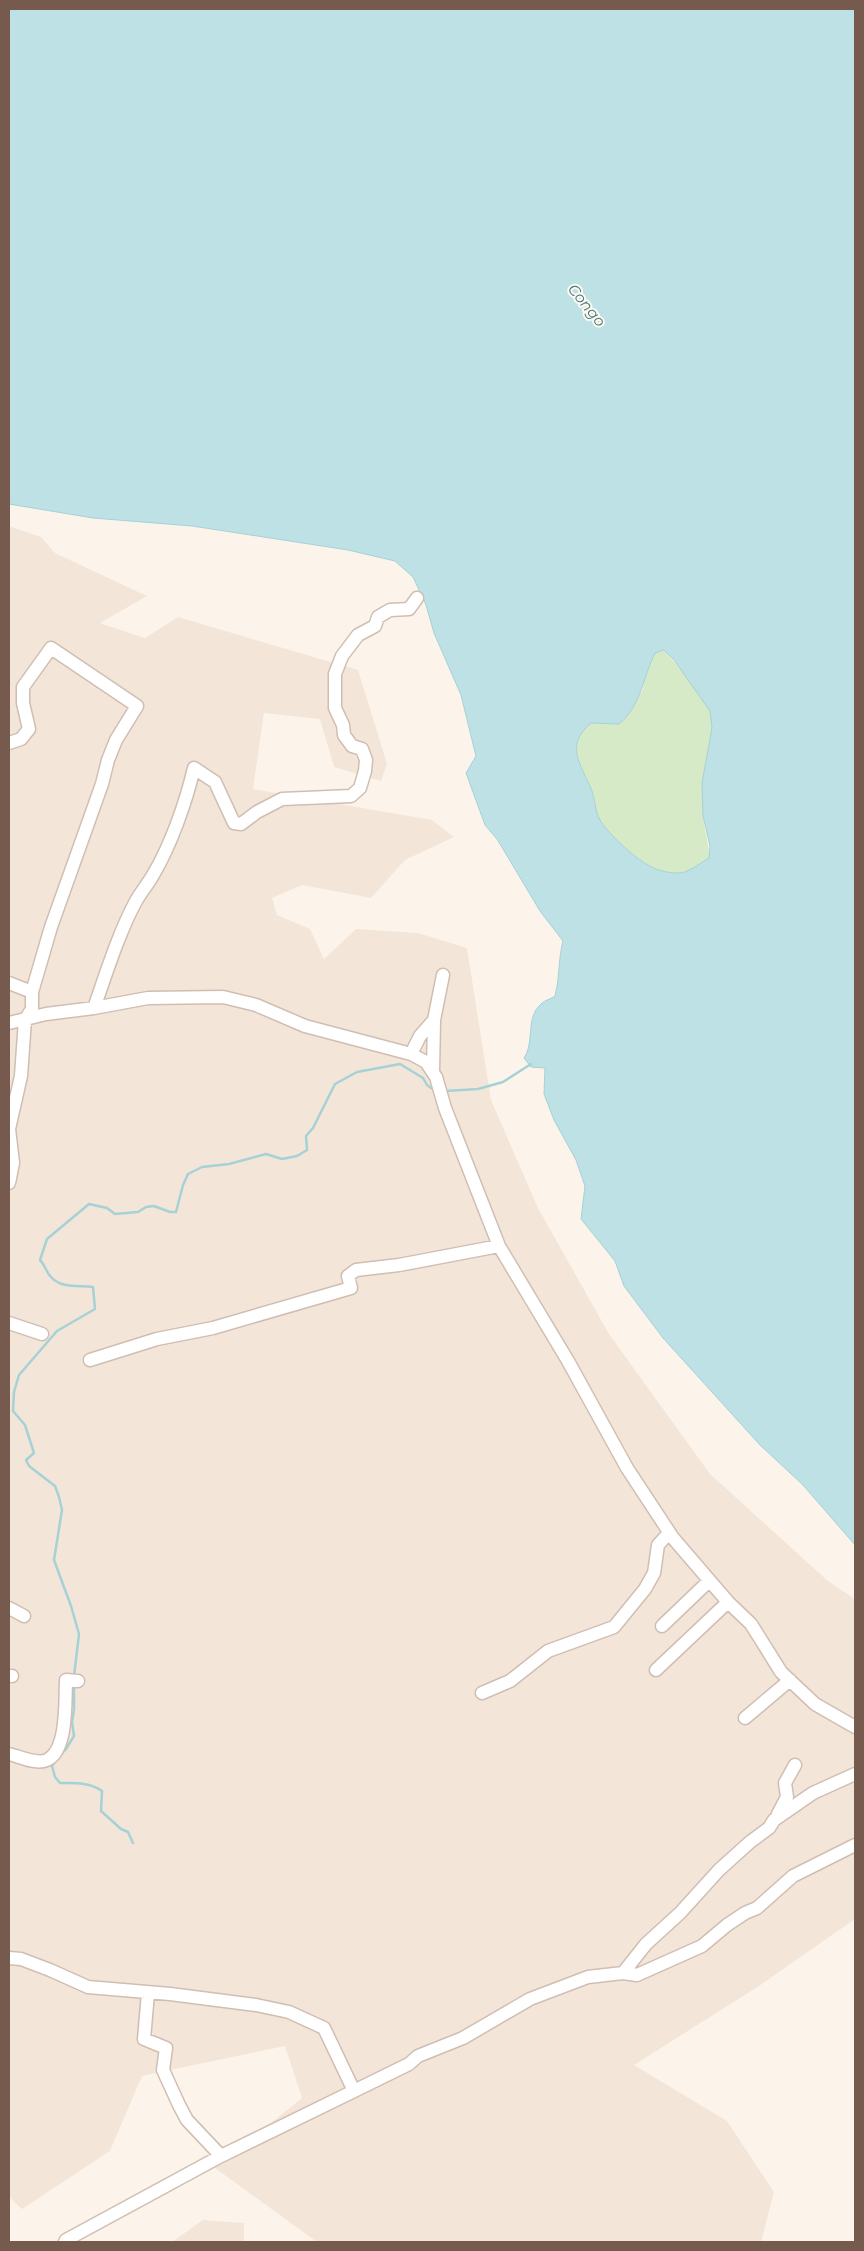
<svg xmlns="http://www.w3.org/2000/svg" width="864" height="2251" font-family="Montserrat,sans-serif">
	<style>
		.residential { fill: #f3e6d8 }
		.green { fill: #d7eac8 }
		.water { fill: #bee1e5; stroke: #a5d1d7; fill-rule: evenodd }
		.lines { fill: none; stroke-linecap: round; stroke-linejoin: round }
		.stream { stroke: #a5d1d7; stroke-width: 2.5 }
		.minor-casing { stroke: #d0beb2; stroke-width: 15 }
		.minor { stroke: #fff; stroke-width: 12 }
		.labels { text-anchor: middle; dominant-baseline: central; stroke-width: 4; stroke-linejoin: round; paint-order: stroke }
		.water-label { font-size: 15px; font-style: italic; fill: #447a81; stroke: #fef8f0 }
	</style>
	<rect width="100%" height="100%" fill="#fcf4ea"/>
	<path class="residential" d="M9,526L41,537L55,553L147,596L100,623L145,638L178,617L358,670L387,764L381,781L334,767L320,719L264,713L253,789L432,820L454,837L405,860L371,898L302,885L272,898L277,915L310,929L324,959L356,929L418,933L467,948L491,1100L538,1208L609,1334L710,1474L828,1581L855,1599V1919L759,1986L634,2065L727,2121L774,2192L761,2242H317L215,2168L302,2098L285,2046L142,2076L110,2151L22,2209L9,2197Z
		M203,2220L244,2223V2242H172Z"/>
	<path class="green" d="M664,650C673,660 705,699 710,711C717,730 704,790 703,813C703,829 710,843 709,858C702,862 693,870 685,872C675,875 657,871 648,865C634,858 608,834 600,820C595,811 595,800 592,791C581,764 564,746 591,723L619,724L642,691L649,663L655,652Z"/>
	<path class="water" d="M9,9H855V1545L803,1485L760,1445L663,1338L624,1286L615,1261L581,1219L585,1186L576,1160L554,1120L544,1094L545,1068L531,1067L524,1058C535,1042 525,1018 541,1004C545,1000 551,999 555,996C560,976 558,961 563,941L540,911L497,839L485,825L466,773L476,756L461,695L434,633L426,605L413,577L395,561L348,550L192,526L93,518L9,504ZM664,650L674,660L710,711L712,728L702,783L703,816L710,846L709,858C702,862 693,869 685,872C675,875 657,871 648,865C635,858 608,834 600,820C595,811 595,800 592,791C581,764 564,746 591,723L619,724C641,706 643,677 655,653Z"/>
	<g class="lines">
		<path class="stream" d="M445,1091L478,1089L503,1082L531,1064
			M74,1676L79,1634L71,1606L54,1560L62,1510L59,1497L55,1486L29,1466L26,1460L34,1453L25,1425L13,1411L14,1392L19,1375L57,1331L95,1309L93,1287C78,1285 62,1289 51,1277C46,1272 45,1265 40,1260L47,1239L89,1204L107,1208L115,1214L138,1212L146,1207L154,1206L170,1212H176L183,1185L188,1174L202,1167L229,1164L266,1154L282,1159L297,1156L307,1150L306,1136L313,1128L335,1084L357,1072L400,1064L423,1078L427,1085L434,1090
			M61,1754L66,1749L74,1736L72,1722L74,1709V1684
			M56,1760L52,1766L55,1777L60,1783C74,1783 90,1782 102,1791L101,1811L121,1829L128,1832L133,1843"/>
		<defs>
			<path id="minor" d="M9,743L21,739L29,729L23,703V687L51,648L137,706L116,740L108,760L102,784L51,927L32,992V1009L25,1020L21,1076L9,1129L13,1163L9,1183
				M9,983L32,992
				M94,1008C106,974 119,932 136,901C141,892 148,884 153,875C171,845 186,802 194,768L215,782L234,823L241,824L257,812L282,799L351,796L360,788L365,771L366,760L362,749L352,746L344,735L343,725L335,708V674L342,656L358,635L375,626L378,617L390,610L409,609L417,598
				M9,1023L46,1014L94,1008L148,998L223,997L256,1005L305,1026L411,1054L426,1062L436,1077L445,1108L499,1246L568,1361L627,1468L673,1538L728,1602L751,1624L781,1672L815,1704L855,1727
				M411,1054L420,1036L434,1020
				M433,1072L434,1020L443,975
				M9,1323L42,1334
				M90,1360L157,1339L213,1328L351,1288L348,1276L356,1270L399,1265L499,1246
				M9,1608L24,1616
				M662,1626L709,1581
				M656,1670L728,1602
				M9,1676H12
				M482,1693L510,1681L548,1651L614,1627L645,1589L654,1573L658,1545L669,1533
				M745,1718L790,1680
				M9,1754C18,1756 37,1765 47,1760C68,1750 65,1701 66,1680L78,1681
				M778,1814L787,1797L785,1783L795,1765
				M9,1958L21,1959L50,1970L88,1987L170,1994L256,2005L289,2012L324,2028L354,2091
				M623,1973L637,1975L702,1946L727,1925L745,1913L757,1908L793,1876L855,1845
				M148,1993L144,2039L166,2048L163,2070L179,2105L187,2120L221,2156
				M65,2242L66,2240L221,2156L354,2091L409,2064L418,2056L463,2038L530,1999L588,1977L623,1973L646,1944L680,1913L719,1870L750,1842L769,1828L774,1820L813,1793L855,1774"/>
		</defs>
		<use href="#minor" class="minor-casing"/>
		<use href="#minor" class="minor"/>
	</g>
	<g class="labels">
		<g class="water-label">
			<text transform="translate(587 305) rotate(51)">Congo</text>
		</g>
	</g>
	<rect width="864" height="2251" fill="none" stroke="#765a4d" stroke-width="20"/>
</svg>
